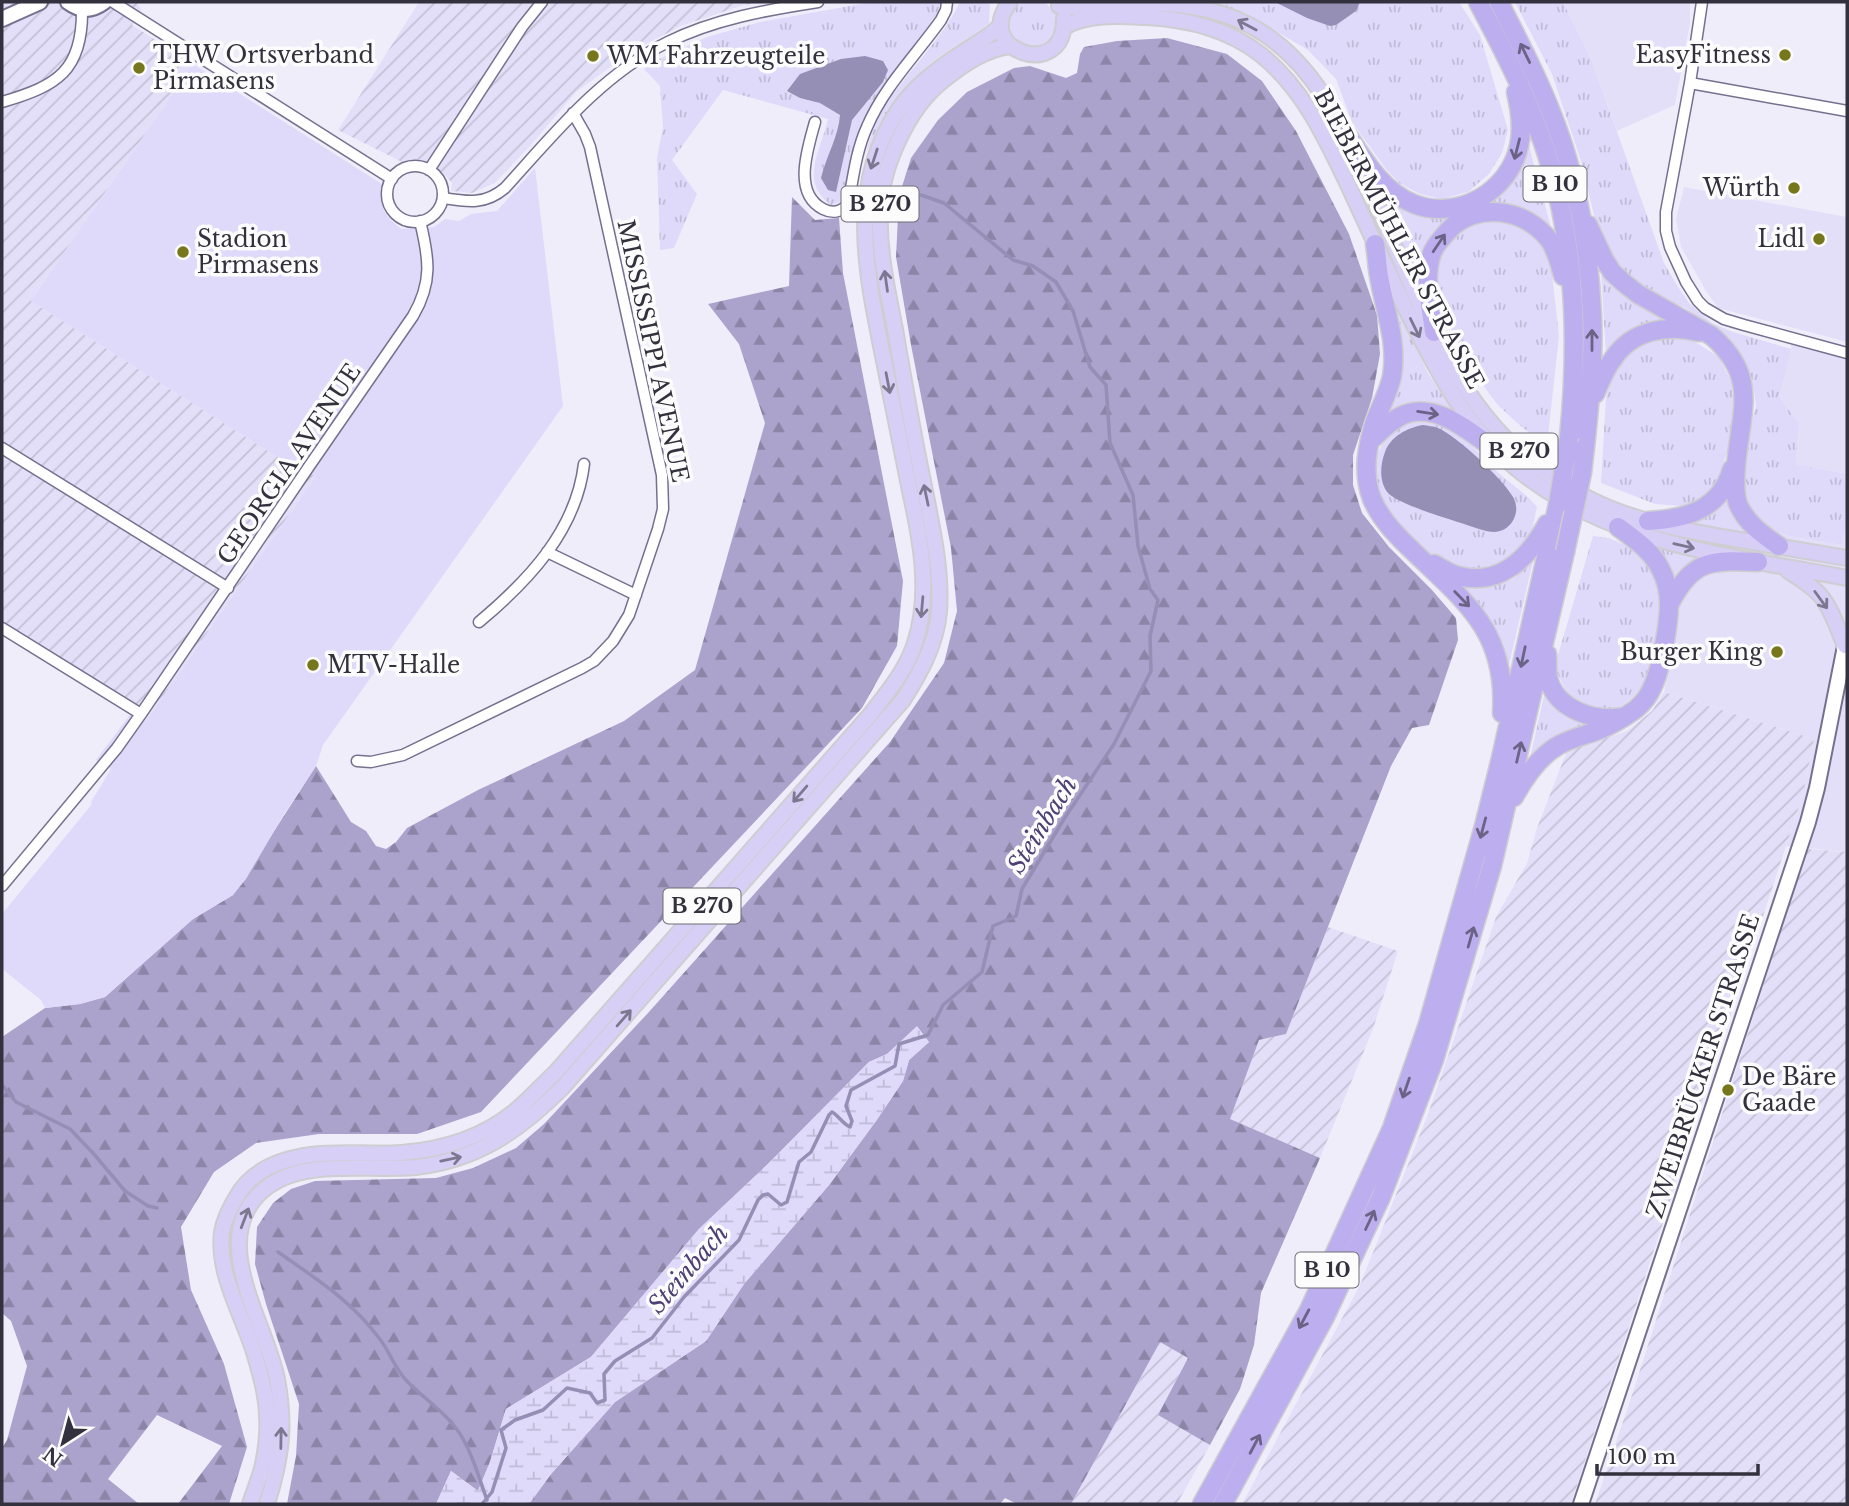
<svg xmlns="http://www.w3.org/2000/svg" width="1849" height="1506" font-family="'Libre Baskerville',serif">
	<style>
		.built { fill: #e4dff9 }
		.industrial { fill: url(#industrial-furrows) }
		.grass { fill: url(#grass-tufts) }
		.forest { fill: url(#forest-firs) }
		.wetland { fill: url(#wetland-marsh) }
		.pitch { fill: #dfd9fa }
		.water { fill: #958eb5 }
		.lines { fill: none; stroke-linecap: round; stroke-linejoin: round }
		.stream { stroke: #958eb5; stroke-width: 3.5 }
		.street-casing { stroke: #76708f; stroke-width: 13 }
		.secondary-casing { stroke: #76708f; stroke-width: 18 }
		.primary-casing { stroke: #ceced1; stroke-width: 18 }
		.highway-casing { stroke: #ceced1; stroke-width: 21 }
		.street { stroke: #fff; stroke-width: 10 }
		.secondary { stroke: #fff; stroke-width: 14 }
		.primary { stroke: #d7cff5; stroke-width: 14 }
		.highway { stroke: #bdafef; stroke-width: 18 }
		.highway-bridge-casing { stroke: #ceced1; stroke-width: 21; stroke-linecap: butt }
		.highway-bridge { stroke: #bdafef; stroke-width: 18 }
		.oneway { stroke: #7d7890 }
		.oneway2 { stroke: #6a6385 }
		.poi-dot { fill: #76761c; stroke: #fcfcfc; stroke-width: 2.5 }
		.labels { text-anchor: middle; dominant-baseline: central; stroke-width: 7; stroke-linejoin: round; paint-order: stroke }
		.shield { fill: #fcfcfc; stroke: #6f6e77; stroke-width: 2 }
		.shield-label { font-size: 21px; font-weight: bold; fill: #33313e }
		.poi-label { font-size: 23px; fill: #33313e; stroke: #fcfcfc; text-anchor: start }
		.street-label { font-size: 23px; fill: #33313e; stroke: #fcfcfc }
		.water-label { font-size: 24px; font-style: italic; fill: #4e4075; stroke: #fcfcfc }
	</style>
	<defs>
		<pattern id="industrial-furrows" width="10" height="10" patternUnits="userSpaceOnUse" patternTransform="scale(1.75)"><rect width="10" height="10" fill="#e4dff9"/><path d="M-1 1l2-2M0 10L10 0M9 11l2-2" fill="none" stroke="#c4c0d6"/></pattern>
		<pattern id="grass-tufts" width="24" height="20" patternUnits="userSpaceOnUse" patternTransform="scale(1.75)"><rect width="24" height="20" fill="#dfd9fa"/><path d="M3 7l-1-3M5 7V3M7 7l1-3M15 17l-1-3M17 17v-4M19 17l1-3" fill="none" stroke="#c0bbd7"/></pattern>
		<pattern id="forest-firs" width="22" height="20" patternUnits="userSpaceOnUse" patternTransform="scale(1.75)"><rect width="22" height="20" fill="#aba3cc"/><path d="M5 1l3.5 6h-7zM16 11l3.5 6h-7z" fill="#8c85a7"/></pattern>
		<pattern id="wetland-marsh" width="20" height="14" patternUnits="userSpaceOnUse" patternTransform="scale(1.75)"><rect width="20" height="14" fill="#dfd9fa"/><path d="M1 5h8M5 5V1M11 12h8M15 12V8" fill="none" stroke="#c0bbd7"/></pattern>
	</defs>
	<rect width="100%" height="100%" fill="#f0edfb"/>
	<path class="built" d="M1563,2H1690V23L1675,105L1617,131L1591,59Z
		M1684,187L1847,217V342L1718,308L1706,291L1681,247L1676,219Z
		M1794,334L1847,347V474L1796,464L1799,423L1779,398Z
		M1847,521V852L1786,846L1803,794L1814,739L1664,692L1677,609L1672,584L1678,576L1686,568L1679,551L1685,522L1753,534L1765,528L1789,536L1842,545Z"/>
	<path class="industrial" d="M2,2H136L141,9L132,25L193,64L31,301L298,470L316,476L146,721L2,629Z
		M419,2H765L744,5L681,26L634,50L576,92L531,145L495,183L472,193L451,191L452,183L443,173L427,161L404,163L338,130Z
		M1664,692L1814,739L1803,794L1571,1504H1242L1360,1285L1428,1114L1496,917L1527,863L1537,828L1567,751L1627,731L1652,711Z
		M1807,849L1847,852V1504H1595L1631,1398Z
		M1328,927L1398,951L1373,1029L1320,1158L1229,1119L1259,1040L1286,1034Z
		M1160,1342L1188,1358L1158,1415L1210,1445L1177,1504H1071Z"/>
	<path class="grass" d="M1009 24a24 24 0 1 1 48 0a24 24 0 1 1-48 0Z
		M872,2H940L938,17L876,99L864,122L854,143L848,188L841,202L831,205C798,181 821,151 828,119L723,90L672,160L697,194L674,248L660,250L657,158L663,127L660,86L644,69L648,64L707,37L760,22Z
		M960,2H987L990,5L989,23C971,39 949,48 931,63C901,88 882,122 865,155C869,144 872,130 878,119C900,77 939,45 960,2Z
		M1210,2H1459L1480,35L1508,130L1502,153L1489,174L1468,192L1441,199L1420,194L1399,183L1386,169L1352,122L1336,79L1308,50L1245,13Z
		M1515,2H1563L1591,59L1664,263L1678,287L1689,303L1712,323L1730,331L1791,349L1779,398L1799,423L1796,464L1847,474V521L1842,545L1789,536L1765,528L1743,500L1742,477L1748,440L1756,405L1752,379L1743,358L1729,339L1716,328L1684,307L1657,296L1635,284L1612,261L1599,236L1581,161L1552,74Z
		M1526,135L1553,235L1484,206L1425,258L1418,280L1375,185L1406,208L1489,200Z
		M1486,220L1505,222L1526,231L1538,240L1551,265L1559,336L1548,436L1543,446C1529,432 1513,420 1499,406C1479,383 1435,309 1434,279C1433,258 1451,231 1470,223C1474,221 1481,221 1486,220Z
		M1601,271L1675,319C1638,323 1632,331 1606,355Z
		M1392,299L1429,375L1454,412L1381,421Z
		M1667,334L1689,338L1719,357L1732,383L1734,411L1730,442L1720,476L1704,497L1682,506L1655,504L1601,483L1606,398L1610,377L1629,352L1649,338Z
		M1415,420C1459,422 1471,447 1500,474C1512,485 1527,494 1537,507C1534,519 1533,532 1527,543C1522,553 1512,558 1503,563C1491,568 1480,572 1467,571C1455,570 1439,560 1429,552C1418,544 1406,535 1397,524C1390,516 1386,506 1382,496C1367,460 1379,434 1415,420Z
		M1730,491L1753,534L1685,522Z
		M1593,536L1609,538L1623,544L1643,558L1653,567L1662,593L1658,633L1648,674L1641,688L1631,699L1616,710L1600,713L1568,696L1557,672L1558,655Z
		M1651,545L1709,559C1693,565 1681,570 1672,584Z
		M1534,557L1508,669L1501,648L1452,579C1472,583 1495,590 1514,578C1521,573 1528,563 1534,557Z
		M1546,687L1597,724L1530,758Z"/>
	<path class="forest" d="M1167,38L1227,54L1262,81L1296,131L1349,234L1377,315L1380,354L1372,398L1353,455V485L1362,513L1389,547L1432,590L1456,618L1458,640L1429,725L1412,728L1391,766L1286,1034L1259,1040L1230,1119L1320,1158L1261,1293L1254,1345L1240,1389L1210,1445L1158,1415L1188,1358L1160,1342L1071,1504H1017L1005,1498L1000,1504H529L551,1474L615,1402L706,1341L744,1284L829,1185L876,1121L903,1081L909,1060L929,1042L917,1027L887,1054L869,1062L769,1163L699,1229L591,1357L506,1409L490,1462L478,1491L451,1471L436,1504H287L296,1456L299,1404L266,1304L255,1264L257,1227L273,1203L291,1189L315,1181L436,1178L473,1168L516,1148L544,1124L648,1013L890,742L944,663L957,611L951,548L911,345L896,257L899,196L911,158L938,120L967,92L1014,68L1030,66L1066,78L1077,73L1080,54L1084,47L1117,41Z
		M792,197L815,220L839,218L843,273L903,581L897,646L862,708L481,1112L417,1134H319L256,1143L214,1172L181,1227L191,1290L224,1364L247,1447L229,1504H178L222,1446L157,1415L108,1479L139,1504H2V1448L7,1440L27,1366L11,1321L2,1313V1037L45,1008L80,1004L105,997L193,919L233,895L316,766L351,822L366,831L376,846L386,849L396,842L407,828L478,790L624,721L695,670L765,423L739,344L708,304L789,286Z"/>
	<path class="wetland" d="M917,1026L929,1042L909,1060L903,1081L876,1121L829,1185L744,1284L706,1341L615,1402L551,1474L529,1504H436L451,1471L478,1491L490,1462L506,1409L591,1357L699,1229L769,1163L869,1062L887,1054Z"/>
	<path class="pitch" d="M193,64L385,186C378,207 384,215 401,229L434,227L445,219L459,221L471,214L497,211L535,168L563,406L323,745L316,766L283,816L246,879L233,895L193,919L105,997L80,1004L45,1008L41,1000L2,969V914L92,804L91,802L111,769L96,760L132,712L146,721L316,476L298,470L31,301Z"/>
	<path class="water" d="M1275,2H1360L1356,11L1336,25L1330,26L1307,18Z
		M865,56L883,61L888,70L883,82L852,120L836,192L828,190L821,178C826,157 839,135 840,115L820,103L800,98L787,91L800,74L841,59Z
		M1423,425C1428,426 1433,426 1438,428C1458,437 1502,478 1513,497C1522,512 1511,532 1494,532C1487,532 1480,529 1473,527C1456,521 1399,505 1388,493C1379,482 1380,465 1385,452C1391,436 1407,428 1423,425Z"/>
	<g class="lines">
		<path class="stream" d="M2,1085L16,1102L70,1129L93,1153L125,1191L148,1206L157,1208
			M278,1252C315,1278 352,1301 379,1338C389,1350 394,1367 405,1379C420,1396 441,1408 455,1427C470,1445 479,1478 487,1500
			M482,1504L492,1492L506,1448L501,1430L515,1420L543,1410L567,1388L590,1393L597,1403L605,1400L604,1374L615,1361L652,1338L684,1297L739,1240L758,1200L763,1195L768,1194L781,1205L787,1202L799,1162L811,1152L829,1115L832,1112C839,1116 842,1123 850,1127L852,1121L846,1106L851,1090L895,1066L899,1044L928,1035L943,1005L982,972L993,926L1016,916L1022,889L1064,819L1114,744L1151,671L1150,636L1158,600L1150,589L1138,546L1133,495L1110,443L1106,385L1090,367L1073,311L1056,282L1033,266L1013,260L944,203L921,195"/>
		<defs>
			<path id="street" d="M113,2L392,179
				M1702,2L1690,83L1666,212V231L1670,247L1686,282L1698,301L1705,308L1724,319L1744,325L1847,353
				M1690,83L1847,111
				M2,102C57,86 83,71 82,9
				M815,122C808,148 792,193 823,209C833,214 840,212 848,205C853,179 856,151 867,127C884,87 916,55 941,20L946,10L947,2
				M387 194a28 28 0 1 1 56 0a28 28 0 1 1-56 0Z
				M429,170L522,27L542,2
				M443,198C468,202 485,205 505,188C554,134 601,75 668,42C715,19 766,10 818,2
				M2,448L228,588
				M547,552L636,595
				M479,622C528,581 576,531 584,464
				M2,628L141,714
				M357,761L371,762L403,755L582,668L594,661L613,641L629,615L658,529L663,509L662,475L590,147L585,134L573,113
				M2,886L117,748L141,714L310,465L413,316C433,282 429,258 420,221"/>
			<path id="secondary" d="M68,2C80,11 92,11 104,2
				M2,19L40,2
				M1581,1504L1808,822L1817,788L1847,636"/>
			<path id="primary" d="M1010,2C971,50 1066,83 1064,18
				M1059,6C1073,9 1087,6 1101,5C1150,2 1201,1 1247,24C1314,57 1345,130 1373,195C1411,283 1444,381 1515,448C1534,466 1557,481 1580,494C1634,524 1698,533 1758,543C1788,548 1818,553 1847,558
				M1064,27C1087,13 1120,16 1146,17C1186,19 1228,29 1260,54C1304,89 1326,139 1350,189C1369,230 1388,272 1408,313C1436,370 1466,427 1516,468C1608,545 1733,556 1847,578
				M1788,571C1799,578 1811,585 1820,595C1832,609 1838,630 1845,646
				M250,1504C254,1491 260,1478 263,1464C268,1440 269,1414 264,1390C261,1376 257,1362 253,1349C241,1312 217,1273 222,1232C224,1219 230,1209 236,1198C251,1170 281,1159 311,1155C340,1151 371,1155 401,1153C441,1150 482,1138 514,1112C529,1100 542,1085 556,1072L870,715C887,693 906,671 915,643C931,593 921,541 910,491C901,446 892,401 883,356C866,271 847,186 899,109C915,86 938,68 962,53C975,44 989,37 1001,25
				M267,1504C281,1459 286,1427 277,1379C266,1323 207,1240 262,1191C283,1173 309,1169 336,1168C362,1167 390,1169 416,1167C477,1160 519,1131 562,1088L903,700C920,673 936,645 939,612C942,570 932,527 924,486C913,434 904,382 895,329C887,289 878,249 880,208C882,166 908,109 941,82C961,66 986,48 1011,46"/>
			<path id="highway" d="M1478,2C1506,55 1534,109 1551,168C1576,257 1578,346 1569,437
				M1499,2C1516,36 1535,71 1549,107C1576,172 1589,245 1592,315C1594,359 1590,403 1585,447
				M1347,134C1364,160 1383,192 1414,204C1458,221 1509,192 1519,146C1523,129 1520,109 1516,92
				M1588,225L1604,259L1612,272L1624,283L1638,294L1712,336C1760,378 1740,413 1736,466C1735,478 1734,492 1738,504C1746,523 1763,535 1779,546
				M1375,244C1377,255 1377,266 1379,276C1384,309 1398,341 1392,376C1389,391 1381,406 1375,421C1367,446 1362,473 1372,499C1381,520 1398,537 1415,553C1467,603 1507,633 1502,713
				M1434,332C1431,305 1423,279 1432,253C1435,245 1442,238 1448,231C1476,201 1526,208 1550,241C1557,252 1560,264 1563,276
				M1595,394C1600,382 1605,369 1613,359C1632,330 1667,324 1699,332
				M1370,441C1379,433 1388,423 1399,417C1434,398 1471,433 1498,452
				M1648,521C1686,519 1720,510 1732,469
				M1434,564C1442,568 1450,574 1459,576C1501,587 1529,557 1547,524
				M1669,605C1693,559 1710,560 1758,562
				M1547,654C1548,663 1546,673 1549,681C1558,710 1595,722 1622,717
				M1514,797C1525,777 1539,756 1559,745C1572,738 1586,735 1599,730C1612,725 1625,717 1636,709C1643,703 1649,695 1652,688C1661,670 1669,624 1669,604C1669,592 1666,579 1660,568C1651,550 1634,539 1618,527
				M1202,1504L1309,1310L1392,1128L1428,1024L1484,826L1500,762L1558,504
				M1223,1504L1325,1317L1381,1197L1434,1060L1492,866L1565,552"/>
		</defs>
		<use href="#street" class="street-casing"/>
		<use href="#secondary" class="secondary-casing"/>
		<use href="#primary" class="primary-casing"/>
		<use href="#highway" class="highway-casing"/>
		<use href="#street" class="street"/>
		<use href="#secondary" class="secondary"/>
		<use href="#primary" class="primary"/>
		<use href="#highway" class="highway"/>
		<defs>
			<path id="highway-bridge" d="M1558,504L1569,437
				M1565,552L1582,473L1585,447"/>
		</defs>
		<use href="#highway-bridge" class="highway-bridge-casing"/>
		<use href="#highway-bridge" class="highway-bridge"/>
	</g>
	<defs><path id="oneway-shaft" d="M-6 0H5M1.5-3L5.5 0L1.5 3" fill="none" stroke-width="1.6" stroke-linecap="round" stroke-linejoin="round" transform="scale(1.75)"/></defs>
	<g class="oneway">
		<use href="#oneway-shaft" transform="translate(1247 25) rotate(-152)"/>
		<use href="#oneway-shaft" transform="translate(874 159) rotate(108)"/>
		<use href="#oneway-shaft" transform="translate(886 281) rotate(-98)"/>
		<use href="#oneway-shaft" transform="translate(1415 328) rotate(64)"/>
		<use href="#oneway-shaft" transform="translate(888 383) rotate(79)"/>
		<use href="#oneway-shaft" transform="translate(926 495) rotate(-102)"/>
		<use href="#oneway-shaft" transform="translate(1684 546) rotate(13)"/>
		<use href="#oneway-shaft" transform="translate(1821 600) rotate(54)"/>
		<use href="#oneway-shaft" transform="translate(922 607) rotate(95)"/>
		<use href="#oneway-shaft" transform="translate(800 794) rotate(131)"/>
		<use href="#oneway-shaft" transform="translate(624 1018) rotate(-49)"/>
		<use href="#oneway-shaft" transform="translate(451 1159) rotate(-12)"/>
		<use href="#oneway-shaft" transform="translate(245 1218) rotate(-69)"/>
		<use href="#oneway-shaft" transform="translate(281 1438) rotate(-89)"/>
	</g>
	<g class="oneway2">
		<use href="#oneway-shaft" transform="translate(1525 53) rotate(-116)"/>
		<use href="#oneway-shaft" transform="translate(1517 149) rotate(104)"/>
		<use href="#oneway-shaft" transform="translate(1439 243) rotate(-56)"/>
		<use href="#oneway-shaft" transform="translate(1592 340) rotate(-90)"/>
		<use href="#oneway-shaft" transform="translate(1428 413) rotate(9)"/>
		<use href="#oneway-shaft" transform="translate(1462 599) rotate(46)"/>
		<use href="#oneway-shaft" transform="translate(1523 657) rotate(102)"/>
		<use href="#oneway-shaft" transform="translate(1519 752) rotate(-77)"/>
		<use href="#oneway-shaft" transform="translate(1483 828) rotate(105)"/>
		<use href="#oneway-shaft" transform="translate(1471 937) rotate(-74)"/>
		<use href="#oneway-shaft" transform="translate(1406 1088) rotate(109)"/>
		<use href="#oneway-shaft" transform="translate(1370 1220) rotate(-65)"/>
		<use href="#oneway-shaft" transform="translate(1304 1319) rotate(118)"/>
		<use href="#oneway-shaft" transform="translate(1255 1444) rotate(-62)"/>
	</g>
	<g class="poi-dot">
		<circle cx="1785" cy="55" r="7"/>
		<circle cx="593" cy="56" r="7"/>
		<circle cx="139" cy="68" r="7"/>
		<circle cx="1794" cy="188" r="7"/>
		<circle cx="1819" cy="239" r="7"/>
		<circle cx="183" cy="252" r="7"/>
		<circle cx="1777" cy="652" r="7"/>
		<circle cx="313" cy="665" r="7"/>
		<circle cx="1728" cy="1090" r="7"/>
	</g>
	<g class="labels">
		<g class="shield">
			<rect x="1523.5" y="166.5" width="63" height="35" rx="5"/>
			<rect x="841.5" y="186.5" width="77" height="35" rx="5"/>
			<rect x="1480.5" y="433.5" width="77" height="35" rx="5"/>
			<rect x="663.5" y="888.5" width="77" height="35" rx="5"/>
			<rect x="1295.5" y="1252.5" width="63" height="35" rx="5"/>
		</g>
		<g class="shield-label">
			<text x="1555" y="184">B 10</text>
			<text x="880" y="204">B 270</text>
			<text x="1519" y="451">B 270</text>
			<text x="702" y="906">B 270</text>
			<text x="1327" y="1270">B 10</text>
		</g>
		<g class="poi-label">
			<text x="153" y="55">THW Ortsverband<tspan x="153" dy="26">Pirmasens</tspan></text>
			<text x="1771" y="55" text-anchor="end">EasyFitness</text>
			<text x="607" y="56">WM Fahrzeugteile</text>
			<text x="1780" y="188" text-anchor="end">Würth</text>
			<text x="197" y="239">Stadion<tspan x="197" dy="26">Pirmasens</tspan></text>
			<text x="1805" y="239" text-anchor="end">Lidl</text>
			<text x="1763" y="652" text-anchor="end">Burger King</text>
			<text x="327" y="665">MTV-Halle</text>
			<text x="1742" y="1077">De Bäre<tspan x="1742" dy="26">Gaade</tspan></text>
		</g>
		<g class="street-label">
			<text transform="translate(1399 239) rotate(62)">BIEBERMÜHLER STRASSE</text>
			<text transform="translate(653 351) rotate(78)">MISSISSIPPI AVENUE</text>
			<text transform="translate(289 464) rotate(-56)">GEORGIA AVENUE</text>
			<text transform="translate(1703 1066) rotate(-72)">ZWEIBRÜCKER STRASSE</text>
		</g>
		<g class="water-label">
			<text transform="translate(1042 825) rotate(-58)">Steinbach</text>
			<text transform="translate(688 1269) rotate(-49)">Steinbach</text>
		</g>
	</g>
	<rect width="1849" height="1506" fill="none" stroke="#33313e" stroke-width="7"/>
	<g transform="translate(63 1443) rotate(216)" stroke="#fcfcfc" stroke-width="5" paint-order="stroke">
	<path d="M0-5L12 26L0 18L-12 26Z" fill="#33313e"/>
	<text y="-10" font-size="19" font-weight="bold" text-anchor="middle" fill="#33313e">N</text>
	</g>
	<path d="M1597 1464v10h161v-10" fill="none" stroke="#33313e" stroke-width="3.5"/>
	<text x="1608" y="1464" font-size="21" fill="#33313e" stroke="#fcfcfc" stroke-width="5" paint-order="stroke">100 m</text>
</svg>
